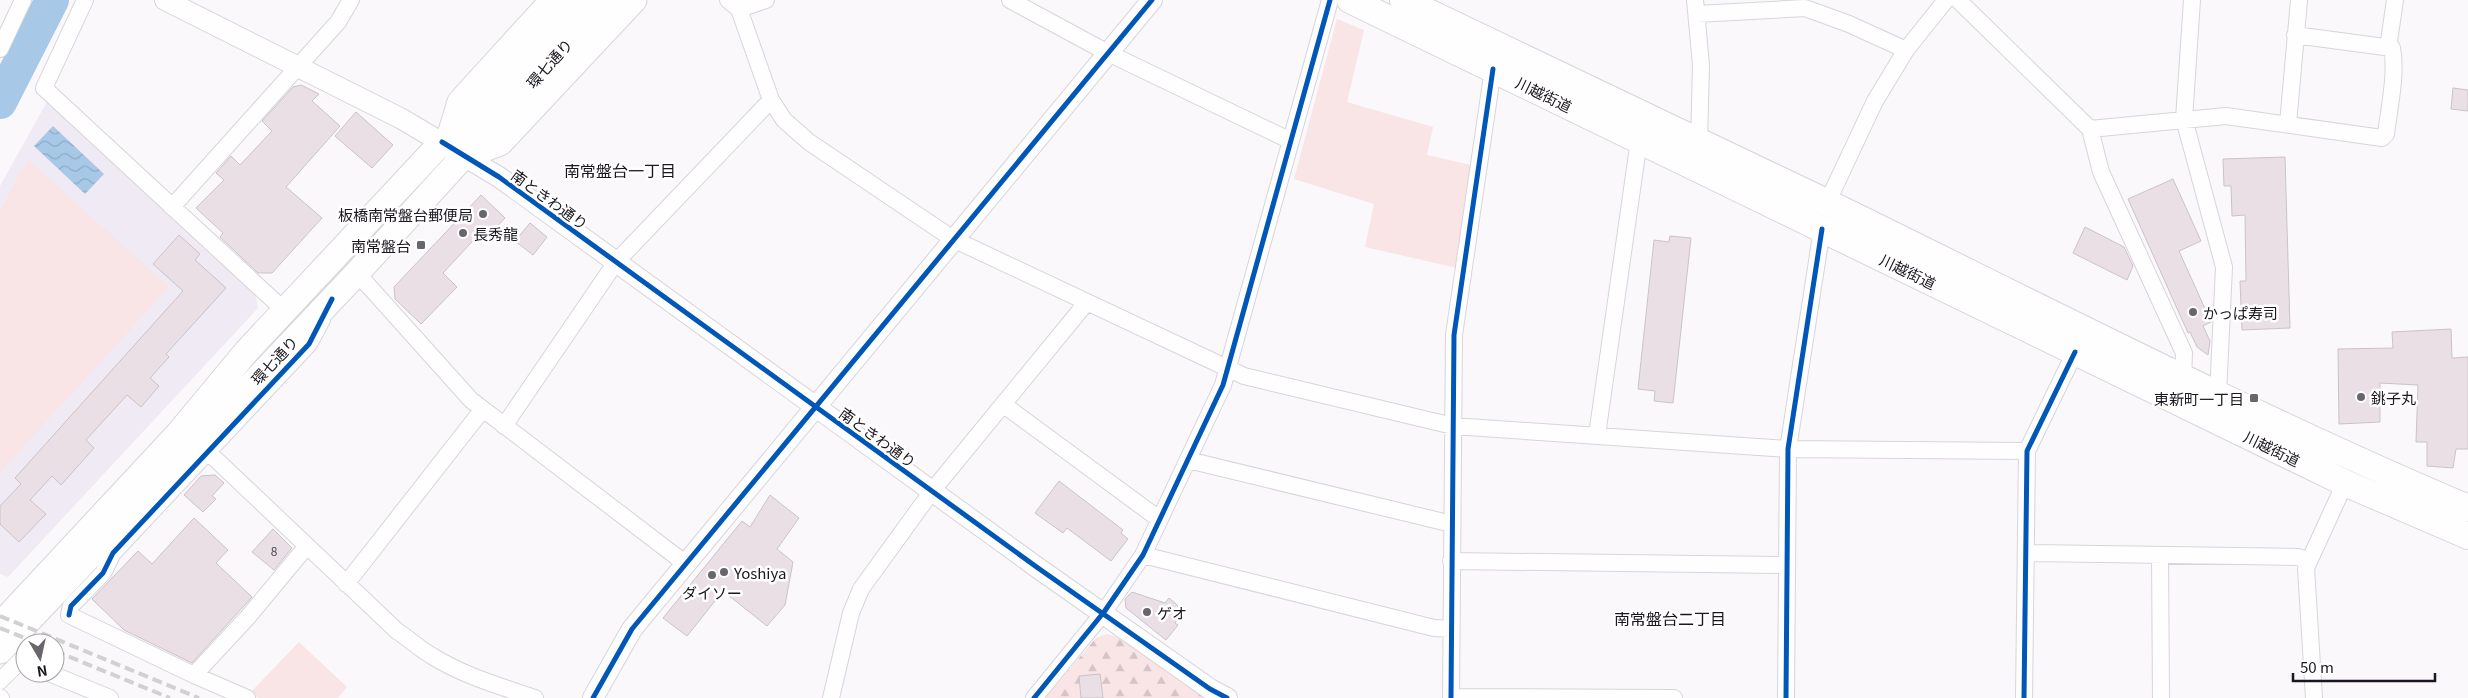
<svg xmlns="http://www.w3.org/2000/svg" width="2468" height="698" font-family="Georgia,'Noto Sans JP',serif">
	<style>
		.built { fill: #efeaf3 }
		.green { fill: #f9e4e6 }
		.forest { fill: url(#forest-firs) }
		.water { fill: url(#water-waves) }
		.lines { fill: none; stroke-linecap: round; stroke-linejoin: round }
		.river { stroke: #a7c8e7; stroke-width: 34 }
		.building { fill: #ebdfe6; stroke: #c9c3c7 }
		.minor-casing { stroke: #d8d4db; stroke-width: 18 }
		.tertiary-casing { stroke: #d8d4db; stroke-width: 22 }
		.primary-casing { stroke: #d8d4db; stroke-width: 27 }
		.trunk-casing { stroke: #d8d4db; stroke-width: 28 }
		.minor { stroke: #fefefe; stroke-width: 16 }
		.tertiary { stroke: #fefefe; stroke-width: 20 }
		.primary { stroke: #fefefe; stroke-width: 25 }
		.trunk { stroke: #fefefe; stroke-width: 26 }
		.rail { stroke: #d2d1d2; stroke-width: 4; stroke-dasharray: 10 5; stroke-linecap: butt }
		.cycleway-casing { stroke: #fff; stroke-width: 8 }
		.cycleway { stroke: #0057b8; stroke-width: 5 }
		.poi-dot { fill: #69656c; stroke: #fff; stroke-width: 2 }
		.labels { text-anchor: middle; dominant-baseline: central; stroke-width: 5; stroke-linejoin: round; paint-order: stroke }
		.number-label { font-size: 12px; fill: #504952 }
		.street-label { font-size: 15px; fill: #1b161f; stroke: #fff }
		.poi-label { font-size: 15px; fill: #1b161f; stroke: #fff; text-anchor: start }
		.neighbourhood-label { font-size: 16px; fill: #1b161f; stroke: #fff }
	</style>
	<defs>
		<pattern id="forest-firs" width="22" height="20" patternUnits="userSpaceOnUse" patternTransform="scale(1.25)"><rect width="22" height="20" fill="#f9e4e6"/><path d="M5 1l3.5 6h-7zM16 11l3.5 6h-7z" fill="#d5c3c5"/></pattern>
		<pattern id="water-waves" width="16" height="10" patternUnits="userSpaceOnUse" patternTransform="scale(1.25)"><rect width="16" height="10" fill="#a7c8e7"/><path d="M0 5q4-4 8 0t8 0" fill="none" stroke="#8fabc6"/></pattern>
	</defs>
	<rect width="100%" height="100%" fill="#faf8fb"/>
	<path class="built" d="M48,100L255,292L258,308L8,577L0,574V186Z"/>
	<path class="green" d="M1337,19L1364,30L1347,102L1433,127L1427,155L1471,165L1457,268L1365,247L1374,204L1294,179Z
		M28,160L169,287L0,472V211Z
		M299,642L347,687L338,698H260L249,694Z"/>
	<path class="forest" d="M1107,634L1115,636L1214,698H1045L1096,638Z"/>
	<path class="water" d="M53,126L104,174L85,194L34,146Z"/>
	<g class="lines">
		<path class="river" d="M0,102L52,0"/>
	</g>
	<path class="building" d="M301,85L319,94L312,101L340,126L286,187L322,218L272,273H258L220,237L223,233L196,208L224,180L216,173L231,156L240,165L272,131L262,121L293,87Z
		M2453,88L2468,90V111L2451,109Z
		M356,112L393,145L372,168L335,136Z
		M2285,157L2290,328L2242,330L2240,281H2246L2245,215L2232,216L2231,186H2224L2223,159Z
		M2173,179L2201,241L2179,251L2211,322L2203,326L2210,341L2208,355L2197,347L2190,332L2188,333L2128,199Z
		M481,195L505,218L490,234L484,229L443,273L457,287L421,324L395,299L394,287Z
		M530,223L547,237L533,255L515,241Z
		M2085,227L2124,247L2133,266L2127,280L2073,253Z
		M179,235L200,254L195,260L226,288L166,354L169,357L150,378L159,386L141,407L127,395L86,440L94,448L61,485L52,476L30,500L46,514L19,542L0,524V506L21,484L15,478L183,291L153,264Z
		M1670,236L1691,238L1673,403L1654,401L1655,391L1638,389L1654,240L1669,242Z
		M2451,329L2452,358L2468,357V449H2456L2453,468L2427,466V442H2416L2418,385L2380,383V422L2339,424L2338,349L2393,348L2392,332Z
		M215,475L224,483L212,496L216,499L203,512L184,495L201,476Z
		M1059,481L1123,530L1121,533L1128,539L1111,561L1067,528L1063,533L1035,513Z
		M770,495L799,518L777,549L793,562L785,605L767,626L723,591L687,636L663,618L742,521L750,527Z
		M194,518L228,550L216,563L252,597L192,663L124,630L92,599L138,551L152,564Z
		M273,529L292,548L274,570L252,552Z
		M1132,592L1165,603L1169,598L1183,610L1175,623L1178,625L1166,640L1126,608L1125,599Z
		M1100,674L1103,698H1081L1079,676Z"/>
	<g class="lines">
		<defs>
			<path id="minor" d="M85,0L44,88L285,311
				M728,0L739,9L771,100L784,120L809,142L953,239L1244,376L1453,426L1788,449L2027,451
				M1010,0L1108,53L1291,141
				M1695,0L1701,65L1699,142
				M1958,0L2090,129L2226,116L2382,138L2386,134C2389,109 2397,73 2392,48L2295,35
				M2192,0L2184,119L2224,267L2218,395
				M739,9L766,0
				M1697,14L1805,8L1849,24L1906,50
				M2388,48L2395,0
				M0,49L23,0
				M2288,124L2299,0
				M2090,129L2101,172L2184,353L2183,380
				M1827,203L1875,101L1906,50L1946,0
				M172,207L338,22L351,0
				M357,273L471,400L686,564
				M1004,405L1159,519
				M504,426L616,262L771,100
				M1597,435L1639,140
				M208,452L397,631C409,639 420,649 432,656C464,676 500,686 535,698
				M1188,460L1452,524
				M2026,553L2298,557L2308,561
				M1143,555L1434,628L1451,629
				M2160,555L2161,698
				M1451,561L1787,565
				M346,584L483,409
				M49,673L110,698
				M194,675L248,617L306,547
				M0,681L20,661L25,663
				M0,697L1,698
				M1451,697L1674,698
				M247,698L194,675L69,615L71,606L103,573L113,553L309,344L322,320
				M831,698L851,613L861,589L932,491L1087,302
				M1034,698L1104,612L1143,555L1223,385L1330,0
				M1451,698L1454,335L1493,69
				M1786,698L1788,449L1822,229
				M2024,698L2027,451L2075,352
				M2314,698L2306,568L2345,483"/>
			<path id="tertiary" d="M165,0L402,119L499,177L1038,568L1210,689L1227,698
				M593,698L632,629L1152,0"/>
			<path id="primary" d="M450,135L460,102L553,0
				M470,154L500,143L634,0
				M0,625L178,434L246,352L442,142L488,101L580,0
				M0,651L357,273L606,0"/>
			<path id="trunk" d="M1350,0L2345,483L2468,536
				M1403,0C1544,67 1685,134 1826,202C2039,306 2249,415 2468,508"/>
		</defs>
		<use href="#minor" class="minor-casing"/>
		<use href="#tertiary" class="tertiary-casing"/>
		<use href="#primary" class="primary-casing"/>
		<use href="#trunk" class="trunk-casing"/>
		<use href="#minor" class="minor"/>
		<use href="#tertiary" class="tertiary"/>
		<use href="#primary" class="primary"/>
		<use href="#trunk" class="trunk"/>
		<path class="rail" d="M0,616L199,698
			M0,628L37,643
			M55,651L170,698"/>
		<defs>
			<path id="cycleway" d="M442,142L499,177L1038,568L1210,689L1227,698
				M69,615L71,606L103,573L113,553L309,344L332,299
				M593,698L632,629L1152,0
				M1034,698L1104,612L1143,555L1223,385L1330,0
				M1451,698L1454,335L1493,69
				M1786,698L1788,449L1822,229
				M2024,698L2027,451L2075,352"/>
		</defs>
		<use href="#cycleway" class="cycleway-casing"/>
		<use href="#cycleway" class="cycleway"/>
	</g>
	<g class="poi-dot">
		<circle cx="483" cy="214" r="5"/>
		<circle cx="463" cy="233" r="5"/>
		<rect x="416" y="240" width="10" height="10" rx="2.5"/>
		<circle cx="2193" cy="312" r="5"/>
		<circle cx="2361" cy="397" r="5"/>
		<rect x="2249" y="393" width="10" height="10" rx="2.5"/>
		<circle cx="724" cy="572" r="5"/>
		<circle cx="712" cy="575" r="5"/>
		<circle cx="1147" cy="612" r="5"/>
	</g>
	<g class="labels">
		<g class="number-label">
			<text x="274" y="550">8</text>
		</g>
		<g class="street-label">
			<text transform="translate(549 63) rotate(-48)">環七通り</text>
			<text transform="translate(1544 94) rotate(26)">川越街道</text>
			<text transform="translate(550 199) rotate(36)">南ときわ通り</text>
			<text transform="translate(1908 271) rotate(26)">川越街道</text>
			<text transform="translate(274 360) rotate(-47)">環七通り</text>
			<text transform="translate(878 437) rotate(36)">南ときわ通り</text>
			<text transform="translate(2272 448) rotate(26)">川越街道</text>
		</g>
		<g class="poi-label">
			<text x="473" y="214" text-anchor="end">板橋南常盤台郵便局</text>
			<text x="473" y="233">長秀龍</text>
			<text x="411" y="245" text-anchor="end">南常盤台</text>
			<text x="2203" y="312">かっぱ寿司</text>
			<text x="2371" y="397">銚子丸</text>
			<text x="2244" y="398" text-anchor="end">東新町一丁目</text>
			<text x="734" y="572">Yoshiya</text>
			<text x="712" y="592" text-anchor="middle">ダイソー</text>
			<text x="1157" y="612">ゲオ</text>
		</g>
		<g class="neighbourhood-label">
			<text x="620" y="170">南常盤台一丁目</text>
			<text x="1670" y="618">南常盤台二丁目</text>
		</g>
	</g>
	<g transform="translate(40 658) rotate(171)"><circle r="24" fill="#ffffff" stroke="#a4a2a5"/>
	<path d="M0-4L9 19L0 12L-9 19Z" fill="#69656c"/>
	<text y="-8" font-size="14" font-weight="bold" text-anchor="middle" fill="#1b161f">N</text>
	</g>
	<path d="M2293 673v8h142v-8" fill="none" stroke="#1b161f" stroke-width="2.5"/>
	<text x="2300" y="673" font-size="15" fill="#1b161f" stroke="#ffffff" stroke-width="4" paint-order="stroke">50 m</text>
</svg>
